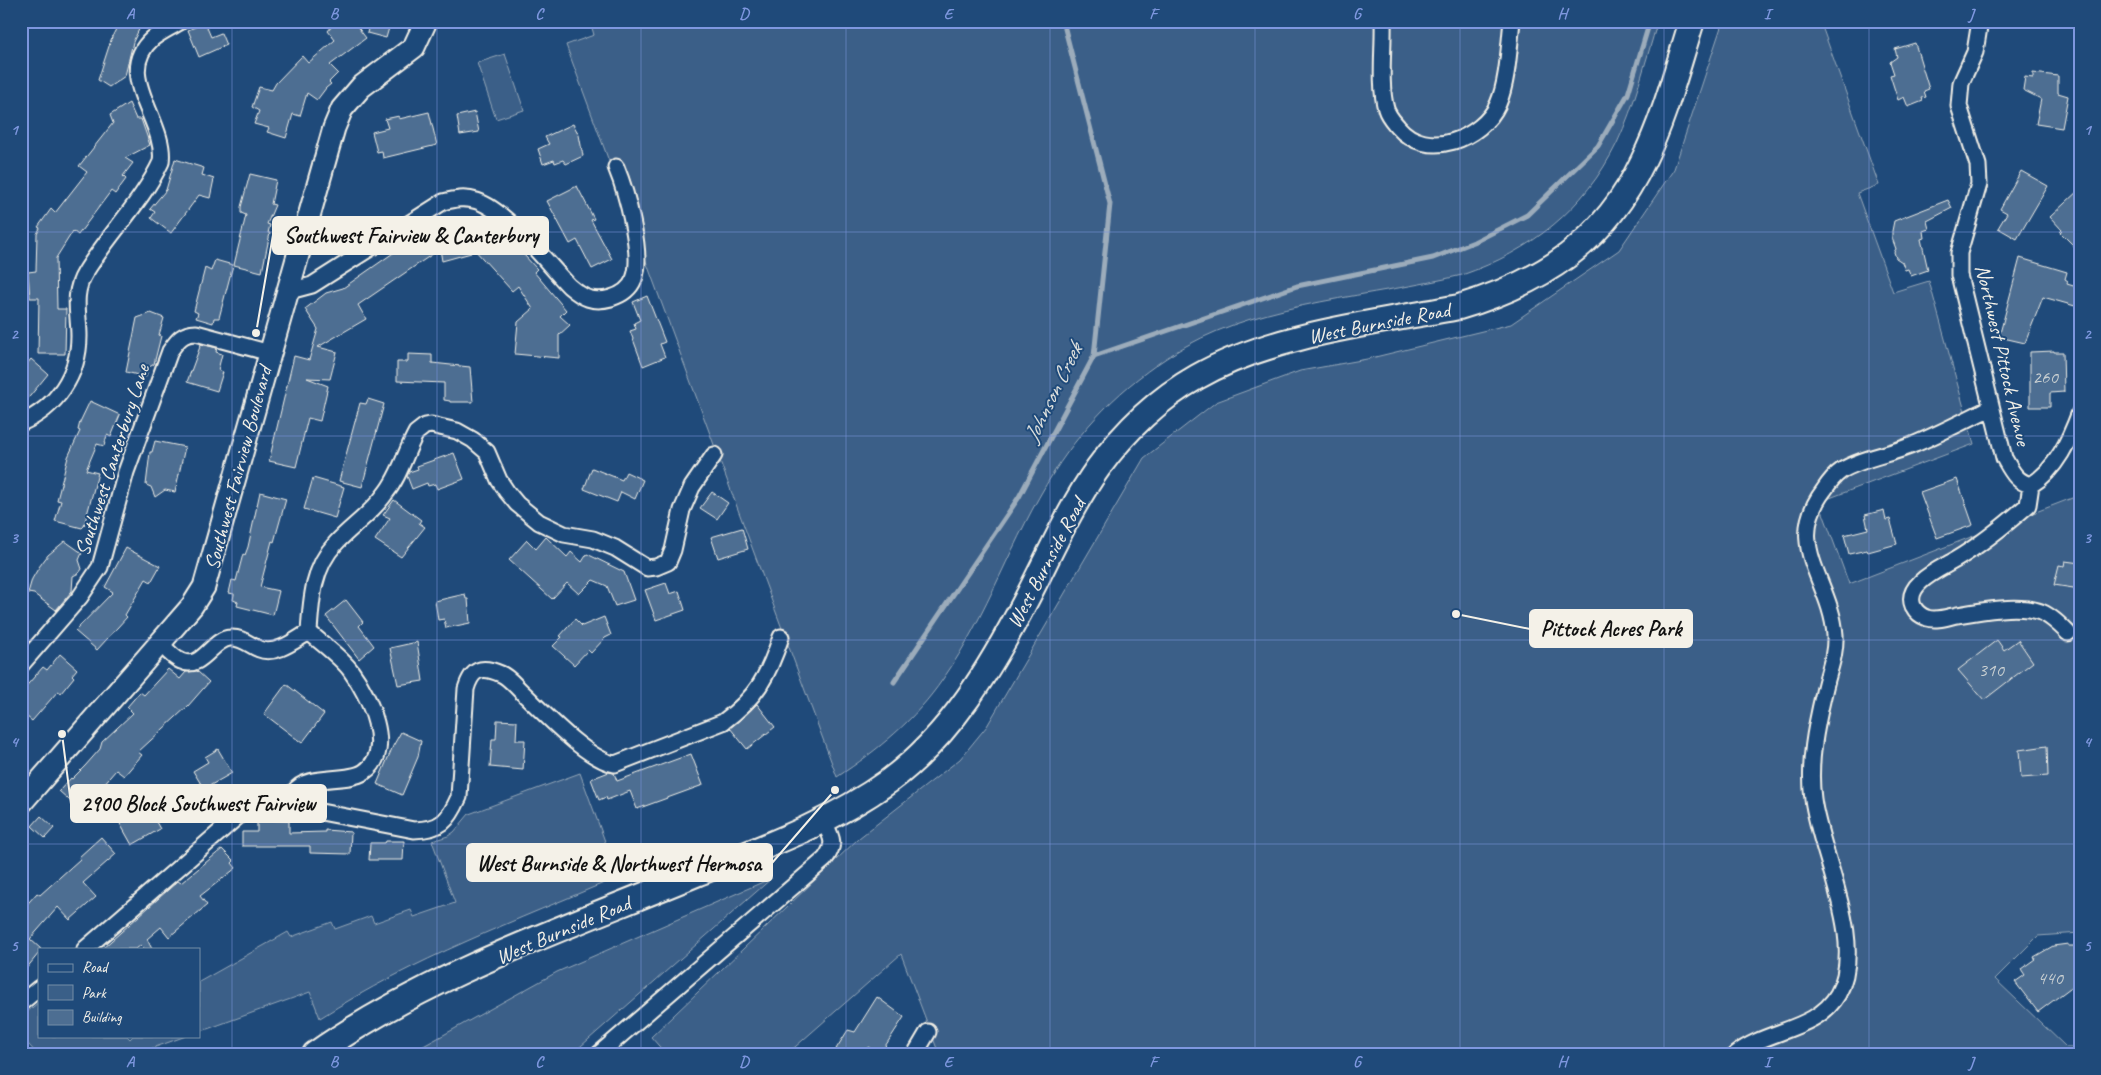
<svg xmlns="http://www.w3.org/2000/svg" width="2101" height="1075" font-family="Caveat,sans-serif">
	<style>
		.green { fill: #3a5f88; stroke: #97a8b8 }
		.lines { fill: none; stroke-linecap: round; stroke-linejoin: round }
		.stream { stroke: #9cacbb; stroke-width: 5 }
		.building { fill: #4d6e92; stroke: #f4f1e8 }
		.street-casing { stroke: #f4f1e8; stroke-width: 19 }
		.secondary-casing { stroke: #f4f1e8; stroke-width: 25 }
		.primary-casing { stroke: #f4f1e8; stroke-width: 28 }
		.street { stroke: #1f4a7a; stroke-width: 15 }
		.secondary { stroke: #1f4a7a; stroke-width: 21 }
		.primary { stroke: #1f4a7a; stroke-width: 24 }
		.grid { fill: none; stroke: #7e97df; stroke-width: 1; stroke-opacity: 0.55 }
		.labels { text-anchor: middle; dominant-baseline: central; stroke-width: 4; stroke-linejoin: round; paint-order: stroke }
		.number-label { font-size: 19px; fill: #cad0d2 }
		.street-label { font-size: 21px; fill: #f4f1e8; stroke: #1f4a7a }
		.water-label { font-size: 22px; font-style: italic; fill: #dee0dd; stroke: #1f4a7a }
		.leader { fill: none; stroke: #f4f1e8; stroke-width: 2 }
		.callout-dot { fill: #f4f1e8; stroke: #1f4a7a; stroke-width: 2 }
		.callout { fill: #f4f1e8; stroke: #f4f1e8; stroke-width: 2 }
		.callout-label { font-size: 22px; text-anchor: middle; font-weight: bold; fill: #111 }
		.neatline { fill: none; stroke: #7e97df; stroke-width: 2 }
		.grid-label { font-size: 16px; text-anchor: middle; font-weight: bold; fill: #7e97df }
	</style>
	<rect width="100%" height="100%" fill="#1f4a7a"/>
	<filter id="ink" filterUnits="userSpaceOnUse"><feTurbulence type="fractalNoise" baseFrequency=".02" numOctaves="2"/><feDisplacementMap in="SourceGraphic" scale="10" xChannelSelector="R" yChannelSelector="G"/><feConvolveMatrix kernelMatrix="1 2 1 2 8 2 1 2 1" color-interpolation-filters="sRGB"/></filter>
	<g filter="url(#ink)">
		<path class="green" d="M590,21H1658C1645,62 1635,105 1617,143C1584,210 1531,251 1462,275C1372,297 1267,301 1186,346C1132,377 1087,420 1054,472C1012,538 988,615 943,679C915,720 878,750 837,777L566,45L594,35Z
			M1723,21H1820L1879,185L1857,193L1893,292L1929,281L1974,444L1819,502L1849,584L2080,495V933L2038,936L1995,979L2066,1047H2080V1054H939L901,954L787,1054H666L651,1037L859,838L960,759L987,726L1144,458L1216,402L1300,371L1367,359L1511,324L1619,250L1674,169Z
			M505,54L524,110L496,119L477,63Z
			M580,773L618,877C517,920 413,959 320,1018L310,992L199,1032V982L288,932L291,937L332,922L335,929L371,916L374,923L411,910L414,917L455,903L432,841L448,836L454,832L469,814Z
			M772,878L572,1054H409L557,972Z
			M39,1002V1036H127L130,1039L133,1036H186L136,1054H37L21,1036V1017Z"/>
		<g class="lines">
			<path class="stream" d="M1094,356L1297,286L1433,258L1474,242L1527,215L1598,146L1628,94L1650,21
				M894,682L1019,497L1094,356L1110,204L1063,21"/>
		</g>
		<path class="building" d="M120,21H143L133,42L125,76L109,87L98,80L112,37Z
			M336,21H353L366,38L330,65L338,73L329,82L331,84L326,88L317,100L307,93L300,116L293,114L286,138L267,132L269,128L254,124L259,111L252,107L259,87L272,90L276,83L302,56L308,63L335,40L328,31Z
			M370,21H391L386,38L367,33Z
			M205,23L211,37L221,33L226,45L199,57L188,30Z
			M1915,43L1929,89L1924,91L1926,97L1922,98L1923,101L1908,107L1904,97L1898,100L1890,75L1894,74L1890,62L1897,57L1895,49Z
			M2033,73L2058,76V93L2068,96L2062,128L2036,124L2041,99L2023,90L2025,77L2033,78Z
			M129,103L136,119H141L150,145L125,158L133,163L123,176L126,179L115,194L111,191L78,235L73,231L56,258L57,309H66L65,354H38L39,298H30L28,272L36,271L37,234L40,228L38,227L51,209L55,213L87,172L79,166L113,123L110,115Z
			M429,112L437,145L383,158L382,151L377,152L372,132L388,128L385,119L399,116V119Z
			M475,112L479,132L460,135L457,116Z
			M573,124L579,135L583,156L566,164L563,160L555,163L554,160L543,164L538,149L549,144L545,137Z
			M175,159L204,168L202,175L214,179L210,198L199,195L171,233L151,218L155,212L150,209L166,190Z
			M2021,171L2048,186L2017,239L1998,228L2007,213L2000,209Z
			M250,174L276,180L271,204L275,205L267,224L270,225L268,233H270L262,272L234,265L246,215L241,213V207Z
			M577,186L594,219L591,220L612,259L592,269L577,240L570,244L547,201Z
			M2080,189V252L2060,232L2062,230L2050,217Z
			M1948,200L1952,208L1927,221L1929,229L1923,231L1924,238L1921,239L1928,270L1911,276L1908,269L1905,270L1902,262L1896,258L1894,252L1896,249L1892,238V231L1894,221Z
			M464,227L471,253L442,261L440,249L358,305L366,319L318,347L337,352L330,379L307,378L328,386L320,421L308,418L296,467L269,461L294,356L309,360L318,329L305,309L326,293L343,288L409,242L410,244L436,231Z
			M498,227L537,269L534,272L566,310L560,316L570,325L559,335V358L515,354L518,322L533,309L518,286L512,291L474,249Z
			M2020,258L2067,272L2065,279L2068,281L2067,284L2080,288L2075,306L2043,297L2025,343L1999,337Z
			M215,260L233,265L219,318H214L213,323L196,318L198,313L194,311L205,268L211,271Z
			M647,296L665,342L660,344L665,357L643,366L630,331L636,329L634,323L640,320L633,302Z
			M151,313L164,318L159,335L161,336L154,364L148,368L146,377L126,372L137,318Z
			M201,344L217,348L216,352L222,354L218,370L223,372L217,391L187,382Z
			M2054,351V352H2063L2064,392L2050,393V407H2030V352Z
			M408,354L432,355V363L470,367L473,402H450V401L444,400V383L397,381V362H408Z
			M31,359L48,374L21,407V371Z
			M368,399L384,404L362,487L339,481L360,403L366,404Z
			M90,401L120,415L111,437L107,435L104,446L97,444L86,470L98,473L84,526L82,528L55,521L61,501L57,500L68,457L80,431L78,430L80,422Z
			M155,441L185,447L175,492L165,490L155,497L151,487L146,485L150,452H152Z
			M454,453L464,479L437,489L435,484L428,486L427,483L412,489L407,476L409,472L418,469L417,466Z
			M592,468L622,480L626,472L643,480L635,499L621,492L617,502L584,489Z
			M313,478L344,487L335,518L304,509Z
			M1957,479L1973,525L1937,538L1920,492Z
			M260,492L286,499L274,542L272,541L260,587L279,591L273,615L237,606L238,602L233,600L234,594L229,593L232,580L236,581L243,554L245,555L248,547Z
			M712,492L728,503L717,519L700,508Z
			M394,500L421,520L419,523L425,527L401,557L375,540L390,518L383,515Z
			M1884,510L1886,520L1890,519L1897,544L1868,552L1867,550L1849,554L1844,535L1868,529L1865,515Z
			M742,528L748,549L718,558L711,537Z
			M546,537L567,557L571,552L582,562L587,554L624,572L634,600L615,606L607,586L593,580L579,594L567,583L552,599L509,560L527,540L536,549Z
			M65,541L82,553L79,560L82,569L79,573L73,576L72,591L56,610L34,594L28,593L32,579L39,567L48,555Z
			M126,548L160,566L151,582L146,579L125,615L127,617L97,650L75,631L113,592L105,587Z
			M2065,561L2080,563V589L2054,585L2059,565L2064,566Z
			M666,583L670,594L679,591L685,610L656,620L645,590Z
			M465,594L466,599H468L470,623L446,628L444,619L438,620L435,601Z
			M346,600L363,622L359,626L374,646L359,659L326,616Z
			M604,617L611,635L605,638L591,653L588,650L574,665L553,646L562,637L560,636L575,619L582,626Z
			M1997,640L2004,650L2018,640L2033,662L1984,700L1958,670Z
			M417,642L423,681L398,685L390,648Z
			M60,654L77,669L72,675L74,677L61,693L58,691L32,721L21,712V692L43,667L47,670Z
			M168,669L180,679L186,672L197,671L209,682L188,706L138,752L142,755L124,776L116,770L90,800L87,797L77,807L59,791L71,778L72,779L85,766L100,749L102,742L133,713L127,707L140,692L144,695Z
			M286,684L324,714L302,743L264,714Z
			M757,704L775,727L747,749L730,728Z
			M497,720L517,721L516,740H525L523,770L490,767L492,739H496Z
			M401,732L421,741L418,757L402,795L377,784L393,746Z
			M2047,746L2048,776L2021,778L2019,750Z
			M218,749L232,773L204,789L193,771L208,762L205,757Z
			M691,754L703,785L637,809L630,791L607,800L606,797L599,800L591,779L609,772L614,773L617,781Z
			M146,804L160,829L132,845L118,820Z
			M41,816L54,828L45,838L32,826Z
			M257,820L289,821V833L325,832V830L351,832L350,854L310,853V846H242V832H257Z
			M101,837L116,854L83,883L96,897L70,920L58,907L30,939L41,949H39V953L21,975V911L37,893L40,895L80,859L79,857Z
			M386,841H404L403,860H369L370,843H385Z
			M222,849L234,861L232,863L236,868L200,896L207,905L169,937L161,927L147,939L152,949H145L141,945L136,949H102L178,881L181,883Z
			M2068,944V946H2080V988H2070L2038,1012L2015,982L2025,975L2021,969L2035,959L2034,957L2053,946Z
			M877,997L904,1017L880,1054L868,1047L864,1054H843L836,1049L848,1030L855,1032Z"/>
		<g class="lines">
			<defs>
				<path id="street" d="M1383,21C1384,47 1379,85 1386,109C1388,116 1393,121 1398,127C1427,161 1482,139 1498,104C1508,81 1509,46 1512,21
					M1980,21L1975,52L1961,83L1959,106L1978,165L1979,184L1959,253V275L2004,458C2011,470 2016,482 2031,485
					M290,288L297,289L312,285L443,202C455,199 465,197 477,201C507,211 547,263 569,286C583,298 593,303 611,298C621,295 630,289 634,279C644,255 626,191 616,167
					M21,423C56,408 79,375 79,336C79,314 72,294 85,273C107,236 143,201 161,162C167,121 112,75 152,39C160,32 172,27 181,21
					M2031,485L2028,505C2005,525 1982,544 1955,560C1940,569 1904,584 1913,606C1916,612 1921,616 1927,618C1937,621 1947,617 1957,615C1980,611 2019,604 2041,612C2051,616 2060,625 2068,633
					M2031,485C2056,470 2070,439 2080,412
					M160,643C166,649 173,658 181,661C202,671 212,639 230,638C242,637 249,645 259,649C276,656 295,640 309,632
					M21,665L80,597L100,567L126,472L170,351C177,341 182,333 196,333L270,353
					M290,806C291,801 293,795 295,791C306,774 347,783 364,772C396,751 368,694 351,671C341,657 322,644 309,632C311,600 313,567 336,543C352,526 372,513 385,494C400,476 405,453 416,433L425,426L431,425L457,431L473,440L487,452L499,480L507,492L517,504L539,522L564,534L593,539L615,548L647,568L656,567L668,562L673,550L682,510L692,487L714,455
					M85,949L244,811C260,804 273,804 290,806L414,830C441,829 448,822 459,797L466,689C472,669 481,665 501,674C509,677 517,688 524,694C545,714 588,760 615,764L723,722C757,697 768,676 781,637
					M21,1003L39,988
					M599,1054L825,859C837,843 831,836 823,820
					M915,1054L928,1032
					M1736,1054C1767,1029 1817,1031 1838,994C1867,942 1820,854 1813,799C1808,764 1816,726 1824,692C1828,672 1836,656 1835,635C1831,580 1783,544 1824,490C1828,484 1835,475 1841,471C1861,458 1893,454 1915,444C1941,433 1966,420 1990,408"/>
				<path id="secondary" d="M21,803L160,643L192,606L204,587L334,128L342,109L361,87L414,47L426,21"/>
				<path id="primary" d="M315,1054C429,974 568,927 696,874C762,848 831,823 889,781C951,735 991,667 1026,600C1048,558 1070,507 1098,468C1124,432 1158,399 1197,377C1272,334 1375,323 1459,307C1543,282 1604,243 1643,161C1665,117 1677,68 1692,21"/>
			</defs>
			<use href="#street" class="street-casing"/>
			<use href="#secondary" class="secondary-casing"/>
			<use href="#primary" class="primary-casing"/>
			<use href="#street" class="street"/>
			<use href="#secondary" class="secondary"/>
			<use href="#primary" class="primary"/>
		</g>
	</g>
	<path class="grid" d="M232,21V1054M437,21V1054M641,21V1054M846,21V1054M1050,21V1054M1255,21V1054M1460,21V1054M1664,21V1054M1869,21V1054M21,232H2080M21,436H2080M21,640H2080M21,844H2080"/>
	<g class="labels">
		<g class="number-label">
			<text x="2045" y="377">260</text>
			<text x="1991" y="670">310</text>
			<text x="2050" y="978">440</text>
		</g>
		<g class="street-label">
			<text transform="translate(1379 323) rotate(-11)">West Burnside Road</text>
			<text transform="translate(2003 355) rotate(77)">Northwest Pittock Avenue</text>
			<text transform="translate(112 460) rotate(-72)">Southwest Canterbury Lane</text>
			<text transform="translate(238 468) rotate(-75)">Southwest Fairview Boulevard</text>
			<text transform="translate(1046 563) rotate(-62)">West Burnside Road</text>
			<text transform="translate(563 930) rotate(-23)">West Burnside Road</text>
		</g>
		<g class="water-label">
			<text transform="translate(1053 393) rotate(-64)">Johnson Creek</text>
		</g>
	</g>
	<path class="leader" d="M256 333L273 235M1456 614L1530 629M62 734L71 804M835 790L772 863"/>
	<g class="callout-dot">
		<circle cx="256" cy="333" r="5"/>
		<circle cx="1456" cy="614" r="5"/>
		<circle cx="62" cy="734" r="5"/>
		<circle cx="835" cy="790" r="5"/>
	</g>
	<g class="callout">
		<rect x="273" y="217" width="275" height="37" rx="5"/>
		<rect x="1530" y="610" width="162" height="37" rx="5"/>
		<rect x="71" y="785" width="255" height="37" rx="5"/>
		<rect x="467" y="844" width="305" height="37" rx="5"/>
	</g>
	<g class="callout-label">
		<text x="411" y="243">Southwest Fairview &amp; Canterbury</text>
		<text x="1611" y="636">Pittock Acres Park</text>
		<text x="198" y="811">2900 Block Southwest Fairview</text>
		<text x="619" y="871">West Burnside &amp; Northwest Hermosa</text>
	</g>
	<rect width="2101" height="1075" fill="none" stroke="#1f4a7a" stroke-width="55"/>
	<rect x="38" y="948" width="162" height="90" fill="#1f4a7a" stroke="#748da6"/>
	<rect x="48" y="964" width="25" height="8" fill="#1f4a7a" stroke="#748da6"/>
	<text x="82" y="972" font-size="15" fill="#f4f1e8">Road</text>
	<rect x="48" y="985" width="25" height="15" fill="#3a5f88" stroke="#748da6"/>
	<text x="82" y="998" font-size="15" fill="#f4f1e8">Park</text>
	<rect x="48" y="1010" width="25" height="15" fill="#4d6e92" stroke="#748da6"/>
	<text x="82" y="1022" font-size="15" fill="#f4f1e8">Building</text>
	<rect x="28" y="28" width="2046" height="1020" class="neatline"/>
	<g class="grid-label">
		<text x="130" y="19">A</text>
		<text x="334" y="19">B</text>
		<text x="539" y="19">C</text>
		<text x="744" y="19">D</text>
		<text x="948" y="19">E</text>
		<text x="1153" y="19">F</text>
		<text x="1357" y="19">G</text>
		<text x="1562" y="19">H</text>
		<text x="1767" y="19">I</text>
		<text x="1971" y="19">J</text>
		<text x="14" y="135">1</text>
		<text x="2087" y="135">1</text>
		<text x="14" y="339">2</text>
		<text x="2087" y="339">2</text>
		<text x="14" y="543">3</text>
		<text x="2087" y="543">3</text>
		<text x="14" y="747">4</text>
		<text x="2087" y="747">4</text>
		<text x="14" y="951">5</text>
		<text x="2087" y="951">5</text>
		<text x="130" y="1067">A</text>
		<text x="334" y="1067">B</text>
		<text x="539" y="1067">C</text>
		<text x="744" y="1067">D</text>
		<text x="948" y="1067">E</text>
		<text x="1153" y="1067">F</text>
		<text x="1357" y="1067">G</text>
		<text x="1562" y="1067">H</text>
		<text x="1767" y="1067">I</text>
		<text x="1971" y="1067">J</text>
	</g>
</svg>
